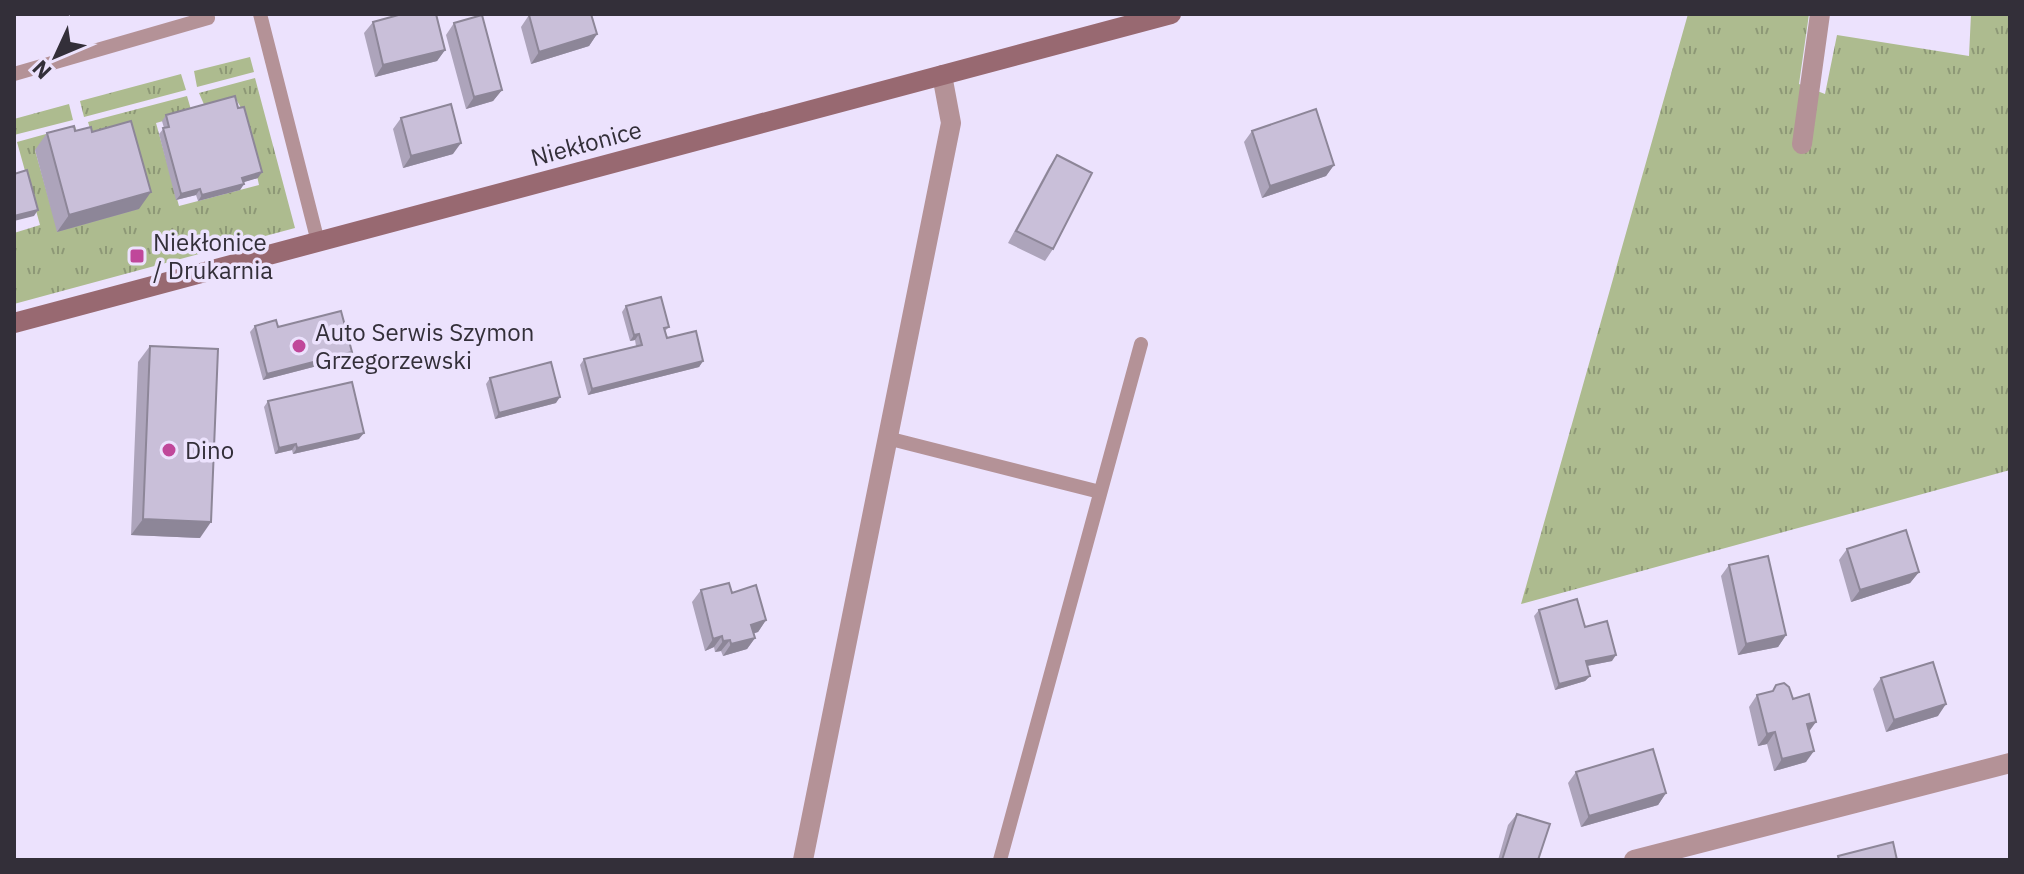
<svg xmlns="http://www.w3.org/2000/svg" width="2024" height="874" font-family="'IBM Plex Sans',sans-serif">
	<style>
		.grass { fill: url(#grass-tufts) }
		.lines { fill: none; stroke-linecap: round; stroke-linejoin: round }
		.lane { stroke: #b49297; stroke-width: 14 }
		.street { stroke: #b49297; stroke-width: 20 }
		.secondary { stroke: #986971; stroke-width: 20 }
		.wall { fill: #ada4bb }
		.shaded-wall { fill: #8d8698 }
		.building { fill: #c9bfd9; stroke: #8d8698; stroke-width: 2 }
		.poi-dot { fill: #c0479a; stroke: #ece2fd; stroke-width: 3 }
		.labels { text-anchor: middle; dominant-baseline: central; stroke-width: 7; stroke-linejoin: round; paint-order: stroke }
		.street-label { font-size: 24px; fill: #332f39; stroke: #ece2fd }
		.poi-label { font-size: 24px; fill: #332f39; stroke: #ece2fd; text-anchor: start }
	</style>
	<defs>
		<pattern id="grass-tufts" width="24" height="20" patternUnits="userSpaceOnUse" patternTransform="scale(2)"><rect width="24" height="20" fill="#adbb8f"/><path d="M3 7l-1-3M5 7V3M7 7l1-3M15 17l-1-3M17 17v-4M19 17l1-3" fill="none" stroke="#8d9876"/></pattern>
	</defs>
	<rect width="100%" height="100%" fill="#ece2fd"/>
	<path class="grass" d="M1688,14H1809L1799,84L1825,94L1837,35L1969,56L1971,14H2010V470L1521,604Z
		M250,57L254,72L197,87L194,71Z
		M181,74L186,90L84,117L80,101Z
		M255,78L295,228L14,304V233L40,225L17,142L75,126L79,139L35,150L58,232L95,145L88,122L187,96L192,113L156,123L179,206L259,185L243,111L237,101L206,109L199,93Z
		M69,104L73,120L14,135V119Z"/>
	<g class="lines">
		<path class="lane" d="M260,14L318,242
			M14,74L208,18
			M887,438L1100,492
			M1000,860L1141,344"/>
		<path class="street" d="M1802,144L1820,14
			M803,860L951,123L942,75
			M1634,860L2010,763"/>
		<path class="secondary" d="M14,323L1171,14"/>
	</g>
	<path class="wall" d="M529,15L597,34L589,46L531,64L521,27Z
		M373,22L445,50L437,61L375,77L364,33Z
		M454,23L502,90L493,101L466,109L446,35Z
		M166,115L258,178L243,182L244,184L240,190L198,201L196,195L176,200L159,134L164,128L162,121Z
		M401,118L453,154L403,168L393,129Z
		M75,131L92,132L139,209L57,232L35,150L47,133Z
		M1252,131L1334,165L1326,176L1262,198L1244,142Z
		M1057,155L1053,249L1045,261L1008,243L1049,167Z
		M626,306L669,327L665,331L667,338L703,361L699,367L588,395L580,365L584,359L636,346L635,340L630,341L622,312Z
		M255,326L278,327L348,358L263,380L250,332Z
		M150,346L200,538L131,535L138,362Z
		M490,378L556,403L495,419L486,384Z
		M268,401L359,439L293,454L292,450L275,454L264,407Z
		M1847,549L1919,572L1910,583L1851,602L1839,560Z
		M1729,565L1786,635L1778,647L1738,655L1721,576Z
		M701,590L732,593L766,620L758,632L754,633L755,638L747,649L723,656L721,651L715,652L714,647L705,651L692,602Z
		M1539,610L1585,627L1612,661L1587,666L1590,676L1585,681L1555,690L1534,616Z
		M1881,678L1938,716L1886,732L1873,689Z
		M1757,695L1793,699L1809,732L1806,762L1774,771L1767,744L1758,746L1749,707Z
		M1576,772L1666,793L1658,805L1581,827L1568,783Z
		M1517,814L1538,860H1498L1508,825Z"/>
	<path class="shaded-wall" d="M597,34L589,46L531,64L539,52Z
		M445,50L437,61L375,77L383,65Z
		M502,90L493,101L466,109L474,97Z
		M461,143L453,154L403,168L411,156Z
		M1334,165L1326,176L1262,198L1270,186Z
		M262,172L258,178L238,184L242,178Z
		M244,184L240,190L198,201L202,195Z
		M200,189L196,195L176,200L181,194Z
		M151,192L139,209L57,232L69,215Z
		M38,210L34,216L14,221V216Z
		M639,334L635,340L630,341L634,335Z
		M352,352L348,358L263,380L267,374Z
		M703,361L699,367L588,395L592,389Z
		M560,397L556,403L495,419L499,413Z
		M364,433L359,439L293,454L297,448Z
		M296,444L292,450L275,454L279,448Z
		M143,519L211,522L200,538L131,535Z
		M1919,572L1910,583L1851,602L1860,590Z
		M766,620L758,632L743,637L751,625Z
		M1786,635L1778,647L1738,655L1746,644Z
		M722,636L714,647L705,651L713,639Z
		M755,638L747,649L723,656L731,644Z
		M730,640L721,651L715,652L723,641Z
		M1616,655L1612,661L1581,667L1586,661Z
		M1590,676L1585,681L1555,690L1559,684Z
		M1946,704L1938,716L1886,732L1894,720Z
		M1816,722L1808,733L1807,724Z
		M1775,732L1767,744L1758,746L1767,734Z
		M1814,751L1806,762L1774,771L1782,759Z
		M1666,793L1658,805L1581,827L1589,816Z"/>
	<path class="building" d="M402,14H436L445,50L383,65L373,22Z
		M534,14H591L597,34L539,52L529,15Z
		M482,15L502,90L474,97L454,23Z
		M235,96L238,108L244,107L262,172L242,178L244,184L202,195L200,189L181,194L163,128L169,127L166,115Z
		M451,104L461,143L411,156L401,118Z
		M1316,109L1334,165L1270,186L1252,131Z
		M131,121L151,192L69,215L47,133L74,126L75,131L91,127L92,132Z
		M1057,155L1092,173L1053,249L1016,231Z
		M27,170L38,210L14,216V174Z
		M661,297L669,327L664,328L667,338L696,331L703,361L592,389L584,359L642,345L639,334L634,335L626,306Z
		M341,311L352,352L267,374L255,326L276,320L278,327Z
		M150,346L218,349L211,522L143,519Z
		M551,362L560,397L499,413L490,378Z
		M352,382L364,433L297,448L296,444L279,448L268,401Z
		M1906,530L1919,572L1860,590L1847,549Z
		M1768,556L1786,635L1746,644L1729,565Z
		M729,583L732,593L756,585L766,620L751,625L755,638L731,644L730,640L723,641L722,636L713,639L701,590Z
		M1577,599L1585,627L1607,621L1616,655L1586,661L1590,676L1559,684L1539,610Z
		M1933,662L1946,704L1894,720L1881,678Z
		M1784,683L1789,687L1793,699L1809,694L1816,722L1807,724L1814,751L1782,759L1775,732L1767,734L1757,695L1773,691L1776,685Z
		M1653,749L1666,793L1589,816L1576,772Z
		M1517,814L1550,824L1538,860H1502Z
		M1893,842L1897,860H1839L1838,856Z"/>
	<g class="poi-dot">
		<rect x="129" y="248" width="16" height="16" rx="4"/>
		<circle cx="299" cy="346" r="8"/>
		<circle cx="169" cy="450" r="8"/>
	</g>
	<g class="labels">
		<g class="street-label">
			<text transform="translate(586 143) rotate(-15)">Niekłonice</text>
		</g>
		<g class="poi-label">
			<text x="153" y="242">Niekłonice<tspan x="153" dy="28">/ Drukarnia</tspan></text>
			<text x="315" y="332">Auto Serwis Szymon<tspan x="315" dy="28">Grzegorzewski</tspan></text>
			<text x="185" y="450">Dino</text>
		</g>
	</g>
	<rect width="2024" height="874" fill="none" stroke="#332f39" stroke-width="32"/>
	<g transform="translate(56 56) rotate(226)" stroke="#ece2fd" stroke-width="6" paint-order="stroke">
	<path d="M0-6L14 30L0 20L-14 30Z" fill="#332f39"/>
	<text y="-12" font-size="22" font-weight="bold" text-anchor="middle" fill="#332f39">N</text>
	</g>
</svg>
